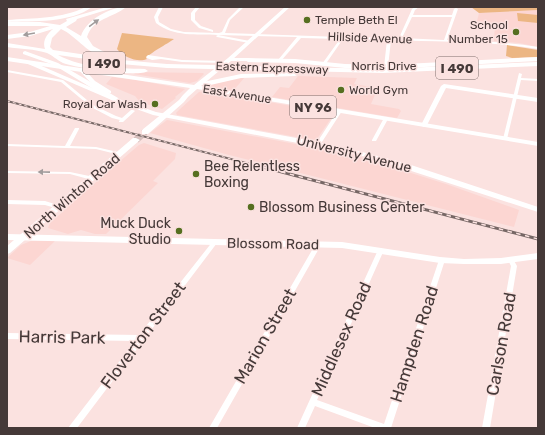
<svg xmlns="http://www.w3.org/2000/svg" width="545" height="435" font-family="Rubik,sans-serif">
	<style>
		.built { fill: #fcd6d2 }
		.green { fill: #ecb683 }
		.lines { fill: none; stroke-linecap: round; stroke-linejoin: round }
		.primary-tunnel { stroke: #d7c0be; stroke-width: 7; stroke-dasharray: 7 3.5; stroke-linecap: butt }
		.street { fill: #fff; fill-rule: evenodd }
		.secondary { fill: #fff; fill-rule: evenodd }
		.primary { fill: #fff; fill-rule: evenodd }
		.highway { fill: #fff; fill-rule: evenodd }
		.rail-far1-casing { stroke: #766765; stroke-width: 2 }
		.rail-casing { stroke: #766765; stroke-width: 3 }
		.rail-far1 { stroke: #fbe2e0; stroke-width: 1; stroke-dasharray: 3; stroke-linecap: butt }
		.rail { stroke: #fbe2e0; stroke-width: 1.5; stroke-dasharray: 4.5; stroke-linecap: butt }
		.oneway { fill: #a29c9c }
		.poi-dot { fill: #566f20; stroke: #fbe2e0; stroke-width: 1.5 }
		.labels { text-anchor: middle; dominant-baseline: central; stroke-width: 3; stroke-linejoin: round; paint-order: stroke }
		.far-poi-label { font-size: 12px; fill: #453938; stroke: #fbe2e0; text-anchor: start }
		.far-street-label { font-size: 12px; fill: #453938; stroke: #fbe2e0 }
		.shield { fill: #fbe2e0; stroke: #7c6c6a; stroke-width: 1 }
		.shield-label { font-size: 13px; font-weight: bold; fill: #453938 }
		.street-label { font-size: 14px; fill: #453938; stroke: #fbe2e0 }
		.poi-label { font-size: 14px; fill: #453938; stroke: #fbe2e0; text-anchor: start }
		.near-street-label { font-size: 17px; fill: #453938; stroke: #fbe2e0 }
	</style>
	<rect width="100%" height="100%" fill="#fbe2e0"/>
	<path class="built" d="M538,10V47L519,43L494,41L495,23L477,21L479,13Z
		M129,72L203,73L204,74L197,81L190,83L127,73Z
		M298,76L357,78L354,84L378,88L371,104L399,109L401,111L397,118L272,97L280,87L289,88Z
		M112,77L136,80L185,89L175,97L176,98L162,109L140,102L135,96L106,84Z
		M245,77L233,91L210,87L214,82Z
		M204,91L333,113L334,114L317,139L313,140L177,115L176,113L180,109L199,92Z
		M167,120L354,155L446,184L519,210L514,227L229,155L150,133Z
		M144,143L176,153L175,159L153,181L158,183L106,234H95L81,230L68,234L48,228L50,223L112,168L139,145Z
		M31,241H55L30,265L7,258L21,245Z"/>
	<path class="green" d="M471,7H538V10L479,13Z
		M517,13L538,15V23L518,21Z
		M122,33L174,39C167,44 150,53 146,58L147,59C138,63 123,57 117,49Z
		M507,45L538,50V57L512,58L506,56Z"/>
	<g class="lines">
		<path class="primary-tunnel" d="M136,140L145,132"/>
		<path class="street" d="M159,7H163L158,17L159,22L171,29L184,32L219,33L222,32L228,19L240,7H244L230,20L225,33L342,37L343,36L345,37L399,38L412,9L415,7H419L415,10L413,15H452L454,9L456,8L458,9L447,40C478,41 507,42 538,47V49C489,41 440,42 391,40L388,67L386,68L384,67L387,40L343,39L325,65H324L322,64L340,39L301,38L280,62H279L277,61L278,60L297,37L218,35L250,41L251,42L249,43L217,37L216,36L218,35C196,34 174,37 156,23L154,17ZM412,17H452L444,40L402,38Z
			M196,7H200L195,13V20L201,26L213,30V32L199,28L191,20V13Z
			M148,55L182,60L226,61L228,62L226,63L182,62L161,59L152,60L147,58L146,57Z
			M7,70L63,80L93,105L116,116L122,118L131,110H133L135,111L123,122H119V121L120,120L112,118L91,107L61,82L7,72Z
			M519,73L522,74L521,78L538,79V81L521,80L507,139L505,140L503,139Z
			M338,110H340L342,111L320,145H316V144Z
			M384,118H388V119L376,141H372V140Z
			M75,128H79V129L70,146L96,147L122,153V154L120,155L96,149L7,146V144L65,146Z
			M7,171L70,172L94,177L95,178L92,180L70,174L7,173Z
			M7,200L45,201L61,206L62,207L59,209L45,205L7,204Z
			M215,240L217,241L218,242L217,243L77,428H68L135,341L7,339V333L139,335L213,241Z
			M318,243L321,245L217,428H209L315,245Z
			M381,248L384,250L317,400L384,424L439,260L440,259H444L445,260L391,428H375L315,406L305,428H297L378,250Z
			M511,258L513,259L517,266L490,428H482L511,266L508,260L509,259Z"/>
		<path class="secondary" d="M86,7H92C71,23 33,21 7,22V20C34,18 61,19 86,7Z
			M285,7H290L232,60H228V58Z
			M538,57V61L386,69L345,68L295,63L248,62L245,60L248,58L295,59L345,64L386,65Z
			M30,61L118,99L156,112L318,142L362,152L405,163L538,207V212L399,167L359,155L153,115L114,101L28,64V62Z
			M79,68H83L95,81L111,91V93C100,94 86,78 79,70Z
			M444,84L538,98V102L446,88L427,125L424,127L422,126L421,125L441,86Z
			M7,234L342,242L440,257L464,259L501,258L538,253V259L501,264H464L440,263L342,248L7,240Z"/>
		<path class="primary" d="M7,57L194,85L228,58H248L251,60L250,61H231L201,86L538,142V146L197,89L188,97L184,102L148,134H142V130L179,100L183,95L190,88L7,61Z
			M133,138H136L140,140L10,253L7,254V246Z"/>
		<path class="highway" d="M107,7H116L77,19L76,21L66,27L81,36C86,20 110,7 126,7C113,18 93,18 87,37L93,46L110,55V57C92,60 77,36 61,29L52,38L50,47L53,50L121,60L167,64L383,69L538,62V66L383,73L167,68L121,64L58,55C84,69 116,68 145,69L148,71C139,78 76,68 63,63C57,60 52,55 47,53C35,49 20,49 7,47V43L45,49C42,41 47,34 53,29L30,36L7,39V35L30,32L50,26H7V22H40L60,25L67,21L66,19Z
			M25,51L58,63L125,102L124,104H118L54,65L23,54V52Z
			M293,73L297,75L295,76L241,78L206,86L202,84L203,82L241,74Z"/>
		<defs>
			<path id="rail-far1" d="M7,101L258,166"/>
			<path id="rail" d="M255,165L538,239"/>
		</defs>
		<use href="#rail-far1" class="rail-far1-casing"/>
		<use href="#rail" class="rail-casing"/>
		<use href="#rail-far1" class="rail-far1"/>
		<use href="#rail" class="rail"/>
	</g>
	<defs><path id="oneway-solid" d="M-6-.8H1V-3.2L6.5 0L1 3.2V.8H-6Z"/></defs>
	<g class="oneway">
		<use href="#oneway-solid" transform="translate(94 23) rotate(-36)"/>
		<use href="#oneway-solid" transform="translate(29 34) rotate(170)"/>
		<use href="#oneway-solid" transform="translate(44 172) rotate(-179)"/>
	</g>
	<g class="poi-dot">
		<circle cx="307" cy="20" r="4"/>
		<circle cx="516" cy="32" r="4"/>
		<circle cx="341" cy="90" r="4"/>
		<circle cx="155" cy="104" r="4"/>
		<circle cx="196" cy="174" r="4"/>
		<circle cx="251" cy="207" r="4"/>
		<circle cx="179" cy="231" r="4"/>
	</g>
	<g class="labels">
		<g class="far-poi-label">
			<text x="315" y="20">Temple Beth El</text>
			<text x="508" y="25" text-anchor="end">School<tspan x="508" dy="14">Number 15</tspan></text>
			<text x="349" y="90">World Gym</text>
			<text x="147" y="104" text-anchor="end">Royal Car Wash</text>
		</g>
		<g class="far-street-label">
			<text transform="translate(370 38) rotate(2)">Hillside Avenue</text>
			<text x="384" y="66">Norris Drive</text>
			<text transform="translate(272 68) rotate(2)">Eastern Expressway</text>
			<text transform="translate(237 94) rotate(9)">East Avenue</text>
		</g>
		<g class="shield">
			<rect x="83" y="52" width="42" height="22" rx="3"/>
			<rect x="436" y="57" width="42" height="22" rx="3"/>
			<rect x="290" y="96" width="46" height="22" rx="3"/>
		</g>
		<g class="shield-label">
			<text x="104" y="63">I 490</text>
			<text x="457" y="68">I 490</text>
			<text x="313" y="107">NY 96</text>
		</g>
		<g class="street-label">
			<text transform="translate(354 154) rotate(14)">University Avenue</text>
			<text transform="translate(72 196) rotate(-41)">North Winton Road</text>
			<text transform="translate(273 244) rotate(1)">Blossom Road</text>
		</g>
		<g class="poi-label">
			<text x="204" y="166">Bee Relentless<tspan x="204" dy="16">Boxing</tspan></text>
			<text x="259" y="207">Blossom Business Center</text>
			<text x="171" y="223" text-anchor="end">Muck Duck<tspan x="171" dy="16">Studio</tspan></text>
		</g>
		<g class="near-street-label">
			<text transform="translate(143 335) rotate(-53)">Floverton Street</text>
			<text transform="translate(265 336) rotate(-60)">Marion Street</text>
			<text transform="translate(62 337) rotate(1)">Harris Park</text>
			<text transform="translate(341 339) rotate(-66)">Middlesex Road</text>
			<text transform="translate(414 344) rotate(-72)">Hampden Road</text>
			<text transform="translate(501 344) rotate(-80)">Carlson Road</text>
		</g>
	</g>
	<rect width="545" height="435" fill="none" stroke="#453938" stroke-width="16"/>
</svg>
